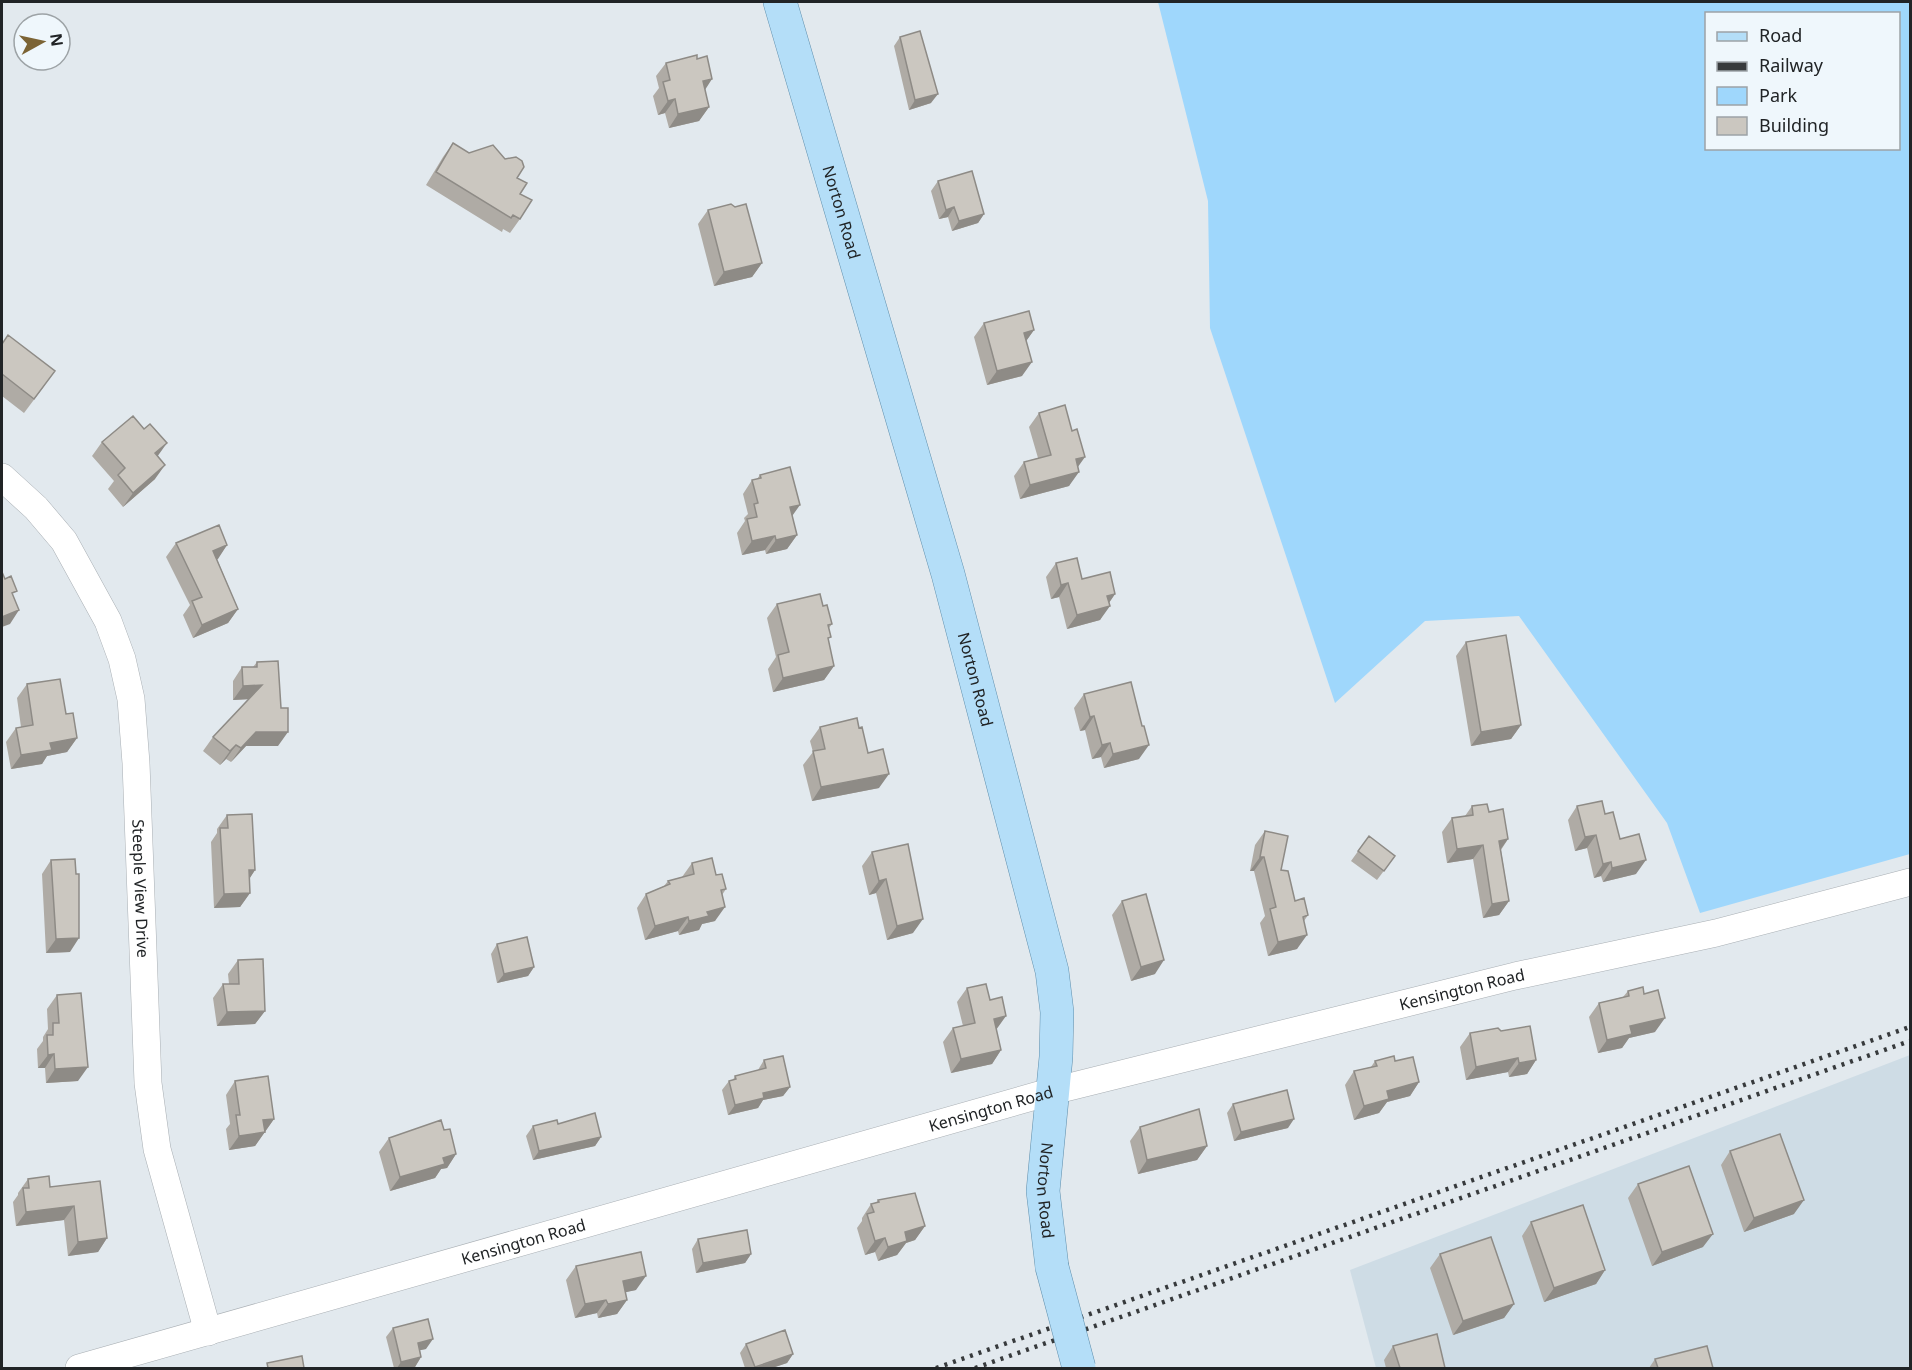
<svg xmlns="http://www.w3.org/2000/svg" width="1912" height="1370" font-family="'Noto Sans',sans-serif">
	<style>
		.built { fill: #cedce5 }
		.green { fill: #9fd7fc; fill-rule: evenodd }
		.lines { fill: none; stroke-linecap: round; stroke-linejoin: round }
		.minor-casing { stroke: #a9afb4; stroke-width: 28 }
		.major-casing { stroke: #608fac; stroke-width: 34 }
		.minor { stroke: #fff; stroke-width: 27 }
		.major { stroke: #b4def8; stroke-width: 33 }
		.rail { stroke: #373a3c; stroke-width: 4.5; stroke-dasharray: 3 6; stroke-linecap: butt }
		.major-bridge-casing { stroke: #608fac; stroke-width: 34; stroke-linecap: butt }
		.major-bridge { stroke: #b4def8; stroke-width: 33 }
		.wall { fill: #afaba5 }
		.shaded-wall { fill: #8e8b86 }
		.building { fill: #cbc7c0; stroke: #8e8b86; stroke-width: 1.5 }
		.labels { text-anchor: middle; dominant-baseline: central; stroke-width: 4.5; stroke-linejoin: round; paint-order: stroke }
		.street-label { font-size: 16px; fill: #212426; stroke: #eff7fc }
	</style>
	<rect width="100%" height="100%" fill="#e2e9ee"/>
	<path class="built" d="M1910,1055V1368H1376L1350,1270Z"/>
	<path class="green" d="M1158,2H1910V854L1700,913L1667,823L1519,616L1425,621L1335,703L1210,328L1208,201ZM1706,14H1898V148H1706Z"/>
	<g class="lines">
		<defs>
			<g id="minor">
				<path id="s1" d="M2,477L36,508L64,541L108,621L122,659L131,699L136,763L148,1083L157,1149L208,1332"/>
				<path id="s2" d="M79,1368L1053,1091L1515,976L1716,933L1910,882"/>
			</g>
			<g id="major">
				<path id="s3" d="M780,2L948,574L1052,971L1057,1012L1056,1057L1043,1191L1052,1267"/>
			</g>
		</defs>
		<use href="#minor" class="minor-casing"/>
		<use href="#major" class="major-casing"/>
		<use href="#minor" class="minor"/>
		<use href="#major" class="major"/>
		<path class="rail" d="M936,1368L1910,1027
			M975,1368L1910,1041"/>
		<defs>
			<path id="major-bridge" d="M1052,1267L1079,1368"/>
		</defs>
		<use href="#major-bridge" class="major-bridge-casing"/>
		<use href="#major-bridge" class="major-bridge"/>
	</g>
	<path class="wall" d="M900,37L931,103L909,110L894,46Z
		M666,63L705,90L709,107L699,121L669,128L665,113L658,115L653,96L659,88L656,76Z
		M453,143L469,153L505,159L517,178L520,194V219L510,233L503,229L502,232L426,185L443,157Z
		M938,181L984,214L978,223L952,231L948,217L939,219L931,191Z
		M708,210L762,263L752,277L714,286L698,224Z
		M984,323L1034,330L1026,341L1022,376L987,385L974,337Z
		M2,344L45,385L24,413L2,396Z
		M1039,413L1072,431L1078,467L1069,486L1020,499L1014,476L1024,462L1038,458L1029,427Z
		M102,442L157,456L155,479L123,507L108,489L114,481L92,456Z
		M760,475L792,515L797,535L787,549L766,554L765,550L742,555L737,533L745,521L744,518L748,514L743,494L752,480L757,479Z
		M176,543L227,545L217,559L238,609L228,623L193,638L183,615L190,605L166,557Z
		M1056,563L1082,579L1115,594L1109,603L1100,620L1067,629L1059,597L1051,599L1046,577Z
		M777,604L823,606L832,624L829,628L828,641L834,666L824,680L773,692L768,669L776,657L767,618Z
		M1466,642L1521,725L1511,739L1471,746L1456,656Z
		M257,662L278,746H246L231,762L226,759L220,765L203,751L213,737L249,699L233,700V681L242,667H253Z
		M27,684L66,714L77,738L67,752L47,756L42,764L11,769L6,742L16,728L21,727L17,698Z
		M1084,694L1139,759L1104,768L1101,757L1092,759L1085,730L1080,731L1074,708Z
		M820,727L859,728L879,788L812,801L803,765L813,752L810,741Z
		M1472,806L1489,812L1508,839L1501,850L1509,901L1499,915L1483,918L1473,859L1447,863L1442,832L1452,818L1465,816Z
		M1577,806L1605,814L1620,839L1636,874L1603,882L1601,876L1594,878L1587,848L1575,851L1568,820Z
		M227,815L255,870L249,879L250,893L240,907L214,908L211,842L217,833V829Z
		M1265,831L1281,870L1295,901L1308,915L1304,921L1297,949L1268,956L1260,923L1265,916L1254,871H1250L1255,845Z
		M1369,836L1395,856L1377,880L1351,861Z
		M872,852L913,933L887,940L876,893L869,895L862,866Z
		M51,860L70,952L46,953L42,874Z
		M692,863L716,875L726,889L722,895L715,921L702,924L699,930L679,935L678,931L645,940L637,908L646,894L664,886L668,881L682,877Z
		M1122,901L1155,974L1131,981L1112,915Z
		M497,944L534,967L528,976L497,983L491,954Z
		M238,960L265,1011L255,1024L217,1026L213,998L223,984H229L228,974Z
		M967,988L996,1029L1001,1050L992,1064L951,1073L943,1042L953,1028L963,1026L957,1002Z
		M1628,991L1655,1032L1629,1038L1622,1048L1598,1053L1589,1017L1599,1003L1623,997Z
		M57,995L78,1081L46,1083L45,1068H38L37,1049L43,1041V1037L48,1029L47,1009Z
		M1501,1031L1536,1060L1527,1074L1509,1077L1508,1072L1466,1080L1460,1047L1470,1033Z
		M764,1060L790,1087L783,1096L763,1100L758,1108L728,1115L722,1090L729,1081L733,1080L735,1076L758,1070Z
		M1375,1061H1395L1419,1082L1410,1096L1387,1102L1379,1113L1354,1120L1345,1085L1354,1071L1371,1067Z
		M235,1081L274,1119L255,1146L229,1150L226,1129L230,1124L226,1095Z
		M1233,1104L1288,1128L1234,1141L1227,1113Z
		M558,1124L601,1137L595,1146L533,1160L526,1136L533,1126Z
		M1140,1127L1207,1146L1197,1160L1138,1174L1130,1141Z
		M444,1130L456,1154L447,1168L441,1169L435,1178L390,1191L379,1152L389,1138Z
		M1730,1151L1794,1214L1744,1232L1721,1165Z
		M28,1179L50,1187L100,1181L107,1238L98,1252L68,1256L64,1220L16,1226L13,1202L18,1195V1193Z
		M1638,1184L1703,1247L1652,1266L1628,1198Z
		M878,1200L925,1226L915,1240L906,1243L897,1255L878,1261L875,1252L865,1255L857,1228L862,1221V1218L871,1204L876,1203Z
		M1531,1222L1605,1270L1596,1284L1544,1302L1522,1236Z
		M698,1239L751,1254L745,1263L696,1273L692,1249Z
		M1440,1254L1514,1304L1504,1318L1453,1335L1430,1268Z
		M576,1266L636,1290L625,1292L627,1300L617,1314L598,1318L597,1313L575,1318L566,1280Z
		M393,1328L426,1349L420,1350L421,1357L415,1367L407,1368H394L386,1337Z
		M746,1344L793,1354L787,1363L772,1368H745L740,1353Z
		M1393,1346L1445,1368H1386L1384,1360Z
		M1655,1359L1713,1368H1649Z"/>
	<path class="shaded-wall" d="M712,79L703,93V81Z
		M938,94L931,103L909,110L915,100Z
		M675,99L665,113L658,115L668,101Z
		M709,107L699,121L669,128L678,114Z
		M954,207L948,217L939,219L946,210Z
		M984,214L978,223L952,231L959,221Z
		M762,263L752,277L714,286L724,272Z
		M1034,330L1024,344V333Z
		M1032,362L1022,376L987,385L997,371Z
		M167,443L157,457L155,453Z
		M1085,457L1075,471L1076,459Z
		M165,465L155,479L123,507L133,493Z
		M1079,472L1069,486L1020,499L1030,485Z
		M800,505L790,519V507Z
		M797,535L787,549L766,554L776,540Z
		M775,536L765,550L742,555L752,541Z
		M227,545L218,559L204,565L213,551Z
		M1068,583L1059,597L1051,599L1061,585Z
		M1115,594L1106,607L1110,606L1100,620L1067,629L1077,615L1107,596Z
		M238,609L228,623L193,638L202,625Z
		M19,610L10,624L2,627V617Z
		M834,666L824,680L773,692L783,678Z
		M262,685L252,699L233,700L243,686Z
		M1094,716L1085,730L1080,731L1090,717Z
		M1521,725L1511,739L1471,746L1481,732Z
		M256,732H288L278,746H246L231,762L241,748Z
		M77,738L67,752L47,756L42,764L11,769L21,755L50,743Z
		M1110,743L1101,757L1092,759L1102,745Z
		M236,745L226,759L220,765L230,751Z
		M1149,745L1139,759L1104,768L1113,754Z
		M889,774L879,788L812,801L821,787Z
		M1596,835L1587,848L1575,851L1585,837Z
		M1508,839L1498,853L1499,841Z
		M1483,845L1473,859L1447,863L1457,849Z
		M1260,857H1264L1254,871H1250Z
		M1646,860L1636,874L1603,882L1612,868Z
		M1611,862L1601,876L1594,878L1603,864Z
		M249,870H255L246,884Z
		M886,879L876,893L869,895L879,881Z
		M250,893L240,907L214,908L224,894Z
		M1509,901L1499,915L1483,918L1492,904Z
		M725,907L715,921L702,924L699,930L679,935L689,921L707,912Z
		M688,917L678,931L645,940L655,926Z
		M923,919L913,933L887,940L897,926Z
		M1307,935L1297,949L1268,956L1278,942Z
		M79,938L70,952L46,953L56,939Z
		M1164,960L1155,974L1131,981L1141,967Z
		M534,967L528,976L497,983L504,974Z
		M265,1011L255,1024L217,1026L227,1012Z
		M1006,1016L996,1030L994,1019Z
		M1665,1018L1655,1032L1629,1038L1622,1048L1598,1053L1607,1040L1630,1026Z
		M1001,1050L992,1064L951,1073L961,1059Z
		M54,1054L45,1068H38L48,1055Z
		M1518,1058L1508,1072L1466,1080L1476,1067Z
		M1536,1060L1527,1074L1509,1077L1519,1063Z
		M88,1067L78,1081L46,1083L55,1069Z
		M1419,1082L1410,1096L1387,1102L1379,1113L1354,1120L1364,1106L1387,1091Z
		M790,1087L783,1096L763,1100L758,1108L728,1115L735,1105L763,1093Z
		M274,1119L255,1146L229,1150L239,1136L263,1120Z
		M1294,1119L1288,1128L1234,1141L1241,1132Z
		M601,1137L595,1146L533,1160L539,1151Z
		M1207,1146L1197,1160L1138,1174L1147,1160Z
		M456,1154L447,1168L441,1169L435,1178L390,1191L400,1177L443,1158Z
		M1804,1200L1794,1214L1744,1232L1754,1218Z
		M74,1206L64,1220L16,1226L26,1212Z
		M925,1226L915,1240L906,1243L897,1255L878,1261L888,1247L905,1232Z
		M1713,1234L1703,1247L1652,1266L1662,1252Z
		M107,1238L98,1252L68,1256L78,1242Z
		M885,1238L875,1252L865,1255L875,1241Z
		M751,1254L745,1263L696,1273L703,1263Z
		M1605,1270L1596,1284L1544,1302L1554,1288Z
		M646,1276L636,1290L613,1295L623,1281Z
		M606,1300L597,1313L575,1318L585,1304Z
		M627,1300L617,1314L598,1318L608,1304Z
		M1514,1304L1504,1318L1453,1335L1463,1321Z
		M433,1339L426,1349L411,1352L418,1343Z
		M793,1354L787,1363L772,1368H754Z
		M421,1357L415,1367L407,1368H397L401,1362Z"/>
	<path class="building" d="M920,31L938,94L915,100L900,37Z
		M697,55V59L707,56L712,79L703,81L709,107L678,114L675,99L668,101L663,82L670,80L666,63Z
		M453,143L469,153L493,145L505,159L516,157L522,161L524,167L517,178L527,183L520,194L532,200L520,219L513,215L511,218L436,172Z
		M972,171L984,214L959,221L954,207L946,210L938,181Z
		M731,204L735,207L746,204L762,263L724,272L708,210Z
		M1029,311L1034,330L1024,333L1032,362L997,371L984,323Z
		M8,335L55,371L34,399L2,374V344Z
		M1065,405L1072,431L1077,429L1085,457L1076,459L1079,472L1030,485L1024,462L1051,455L1039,413Z
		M133,416L144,429L150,424L167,443L155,453L165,465L133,493L118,475L125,468L102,442Z
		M790,467L800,505L790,507L797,535L776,540L775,536L752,541L747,519L757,517L754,504L758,503L752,480L761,478L760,475Z
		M219,525L227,545L213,551L238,609L202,625L192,601L202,597L176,543Z
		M1077,558L1082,579L1110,572L1115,594L1107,596L1110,606L1077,615L1068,583L1061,585L1056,563Z
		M2,572L5,579L11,576L17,591L12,593L19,610L2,617Z
		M820,594L823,606L827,605L832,624L828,625L831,637L828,638L834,666L783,678L778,655L789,652L777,604Z
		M1506,635L1521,725L1481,732L1466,642Z
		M278,661L281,708H288V732H256L241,748L236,745L230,751L213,737L262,685L243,686L242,667H257V662Z
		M60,679L66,714L73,713L77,738L50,743L52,750L21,755L16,728L33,725L27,684Z
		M1131,682L1142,726H1144L1149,745L1113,754L1110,743L1102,745L1094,716L1090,717L1084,694Z
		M857,718L859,728L862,727L868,753L883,749L889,774L821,787L813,751L825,749L820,727Z
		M1602,801L1605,814L1613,812L1620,839L1639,834L1646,860L1612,868L1611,862L1603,864L1596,835L1585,837L1577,806Z
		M1487,804L1489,812L1503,809L1508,839L1499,841L1509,901L1492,904L1483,845L1457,849L1452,818L1473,815L1472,806Z
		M252,814L255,870H249L250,893L224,894L220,828H228L227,815Z
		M1265,831L1288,836L1281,870L1288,871L1295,901L1304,898L1308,915L1303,917L1307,935L1278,942L1270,909L1276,907L1264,857H1260Z
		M1369,836L1395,856L1384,871L1358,851Z
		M908,844L923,919L897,926L886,879L879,881L872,852Z
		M712,858L716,875L722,874L726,889L721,890L725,907L707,912L709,916L689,921L688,917L655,926L646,894L670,884L668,881L694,874L692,863Z
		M75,859L76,874H79V938L56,939L51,860Z
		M1146,894L1164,960L1141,967L1122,901Z
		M527,937L534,967L504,974L497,944Z
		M263,959L265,1011L227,1012L223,984H239L238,960Z
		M986,984L990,1000L1002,997L1006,1016L994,1019L1001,1050L961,1059L953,1028L975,1023L967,988Z
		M1643,987L1644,994L1658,990L1665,1018L1630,1026L1632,1034L1607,1040L1599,1003L1629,996L1628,991Z
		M81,993L88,1067L55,1069L54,1054L48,1055L47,1035H53V1023H59L57,995Z
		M1530,1026L1536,1060L1519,1063L1518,1058L1476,1067L1470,1033L1498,1028L1501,1031Z
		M783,1056L790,1087L763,1093L764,1098L735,1105L729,1081L736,1079L735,1076L766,1068L764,1060Z
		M1394,1056L1395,1061L1413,1057L1419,1082L1387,1091L1389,1099L1364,1106L1354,1071L1377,1066L1375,1061Z
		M268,1076L274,1119L263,1120L265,1132L239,1136L236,1115H240L235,1081Z
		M1287,1090L1294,1119L1241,1132L1233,1104Z
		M1199,1109L1207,1146L1147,1160L1140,1127Z
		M595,1113L601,1137L539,1151L533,1126L557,1120L558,1124Z
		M441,1120L444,1130L450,1129L456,1154L443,1158L445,1164L400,1177L389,1138Z
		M1780,1134L1804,1200L1754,1218L1730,1151Z
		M1689,1166L1713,1234L1662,1252L1638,1184Z
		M49,1176L50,1187L100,1181L107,1238L78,1242L74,1206L26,1212L23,1188H29L28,1179Z
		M915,1193L925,1226L905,1232L907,1241L888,1247L885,1238L875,1241L867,1214L874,1212L871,1204L879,1202L878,1200Z
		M1583,1205L1605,1270L1554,1288L1531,1222Z
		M747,1230L751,1254L703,1263L698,1239Z
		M1491,1237L1514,1304L1463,1321L1440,1254Z
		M641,1252L646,1276L623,1281L627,1300L608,1304L606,1300L585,1304L576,1266Z
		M428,1319L433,1339L418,1343L421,1357L401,1362L393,1328Z
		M785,1330L793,1354L755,1367L746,1344Z
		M1437,1334L1445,1368H1400L1393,1346Z
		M1707,1346L1713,1368H1658L1655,1359Z
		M302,1356L304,1368H268L267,1363Z"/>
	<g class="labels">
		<g class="street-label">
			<text stroke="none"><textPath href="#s3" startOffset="219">Norton Road</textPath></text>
			<text stroke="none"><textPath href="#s3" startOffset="705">Norton Road</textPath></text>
			<text stroke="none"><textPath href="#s1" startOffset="452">Steeple View Drive</textPath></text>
			<text stroke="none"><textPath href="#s2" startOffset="1434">Kensington Road</textPath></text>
			<text stroke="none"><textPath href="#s2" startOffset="948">Kensington Road</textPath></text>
			<text stroke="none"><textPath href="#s3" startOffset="1227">Norton Road</textPath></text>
			<text stroke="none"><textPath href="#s2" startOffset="462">Kensington Road</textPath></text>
		</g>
	</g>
	<rect width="1912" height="1370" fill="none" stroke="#212426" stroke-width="6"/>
	<rect x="1705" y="12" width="195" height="138" fill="#eff7fc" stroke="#9da3a6" stroke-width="1.5"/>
	<rect x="1717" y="32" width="30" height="9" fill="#b4def8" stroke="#9da3a6" stroke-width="1.5"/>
	<text x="1759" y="42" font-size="18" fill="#212426">Road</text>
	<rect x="1717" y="62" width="30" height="9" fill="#373a3c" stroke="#9da3a6" stroke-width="1.5"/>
	<text x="1759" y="72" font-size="18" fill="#212426">Railway</text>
	<rect x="1717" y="87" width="30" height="18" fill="#9fd7fc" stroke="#9da3a6" stroke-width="1.5"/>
	<text x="1759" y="102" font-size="18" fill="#212426">Park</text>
	<rect x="1717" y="117" width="30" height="18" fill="#cbc7c0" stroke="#9da3a6" stroke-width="1.5"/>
	<text x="1759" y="132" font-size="18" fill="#212426">Building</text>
	<g transform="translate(42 42) rotate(82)"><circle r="28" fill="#eff7fc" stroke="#9da3a6" stroke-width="1.5"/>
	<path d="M0-4.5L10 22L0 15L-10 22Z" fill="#7c6435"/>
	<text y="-9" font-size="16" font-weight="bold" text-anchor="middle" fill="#212426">N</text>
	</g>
</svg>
